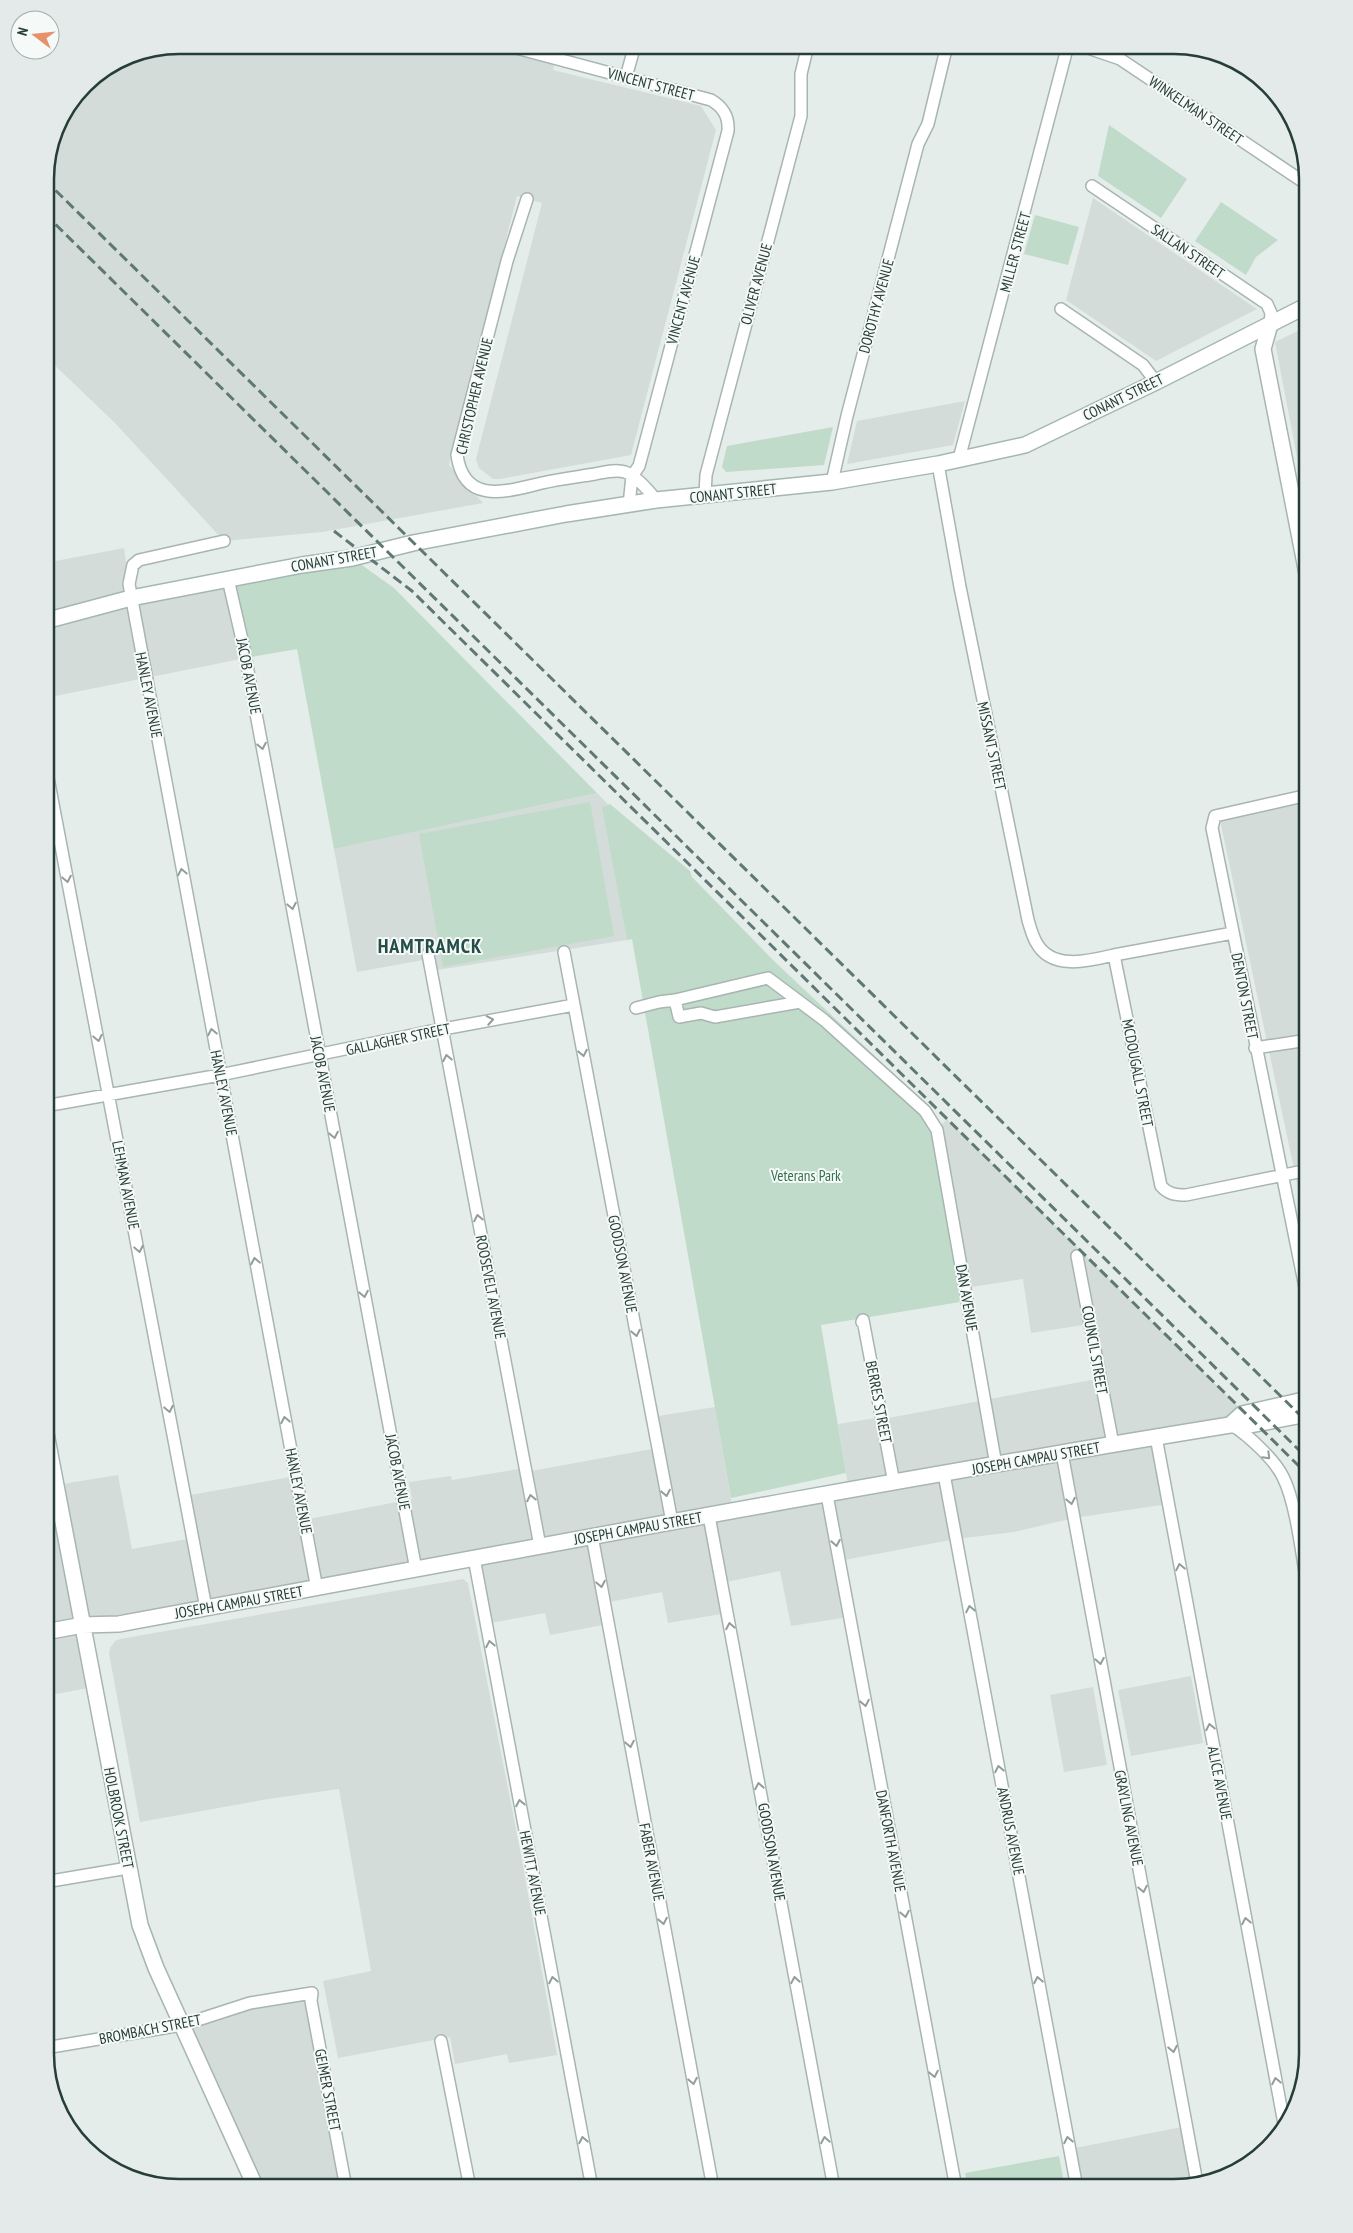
<svg xmlns="http://www.w3.org/2000/svg" width="1353" height="2233" font-family="'PT Sans Narrow',sans-serif">
	<style>
		.built { fill: #d3dcd9 }
		.green { fill: #c0dbc9 }
		.lines { fill: none; stroke-linecap: round; stroke-linejoin: round }
		.minor-casing { stroke: #a8b5b1; stroke-width: 14 }
		.tertiary-casing { stroke: #a8b5b1; stroke-width: 18 }
		.secondary-casing { stroke: #a4b7b2; stroke-width: 18 }
		.minor { stroke: #fff; stroke-width: 11 }
		.tertiary { stroke: #fff; stroke-width: 15 }
		.secondary { stroke: #fff; stroke-width: 15 }
		.rail { stroke: #607873; stroke-width: 3; stroke-dasharray: 10 5; stroke-linecap: butt }
		.oneway { stroke: #929e9c }
		.labels { text-anchor: middle; dominant-baseline: central; stroke-width: 4; stroke-linejoin: round; paint-order: stroke }
		.street-label { font-size: 15px; fill: #263d38; stroke: #f5f9f8 }
		.park-label { font-size: 15px; fill: #33704f; stroke: #f5f9f8 }
		.district-label { font-size: 20px; font-weight: bold; letter-spacing: 1px; fill: #234d46; stroke: #f5f9f8 }
		.rim { fill: none; stroke: #263d38; stroke-width: 2.5 }
	</style>
	<rect width="100%" height="100%" fill="#e5edea"/>
	<path class="built" d="M178,45H493L555,61L553,70L701,106L716,130L631,455L500,479H493L479,468L476,459L542,203L517,196L449,465L483,503L322,532L224,541L114,422L45,356V170L55,127L84,84L128,55Z
		M1093,198L1257,309L1156,361L1066,300Z
		M1308,326V515L1275,342Z
		M965,401L953,445L847,464L857,421Z
		M124,548L131,597L228,579L246,658L45,698V563Z
		M597,793L608,804L603,807L627,940L431,971L429,959L357,972L334,849Z
		M1308,802V1235L1220,820Z
		M947,1119L1254,1422L1156,1437L1168,1504L1074,1518L1014,1532L956,1539L839,1561L849,1617L791,1626L780,1571L722,1583L727,1613L668,1623L662,1592L604,1603L608,1624L550,1635L545,1613L496,1622L487,1625L474,1558L83,1625L94,1687L45,1696V1502L58,1499L56,1485L118,1475L132,1549L193,1538L185,1496L296,1476L304,1520L412,1499L409,1482L451,1476L452,1480L525,1468L526,1471L537,1470L657,1448L652,1417L715,1407L733,1511L849,1491L838,1424L882,1417L883,1419L1091,1380L1100,1382L1090,1324L1031,1333L1023,1279L965,1288L937,1130Z
		M463,1579L468,1583L521,1855L557,2055L509,2063L507,2054L455,2064L450,2037L338,2058L323,1981L371,1971L339,1789L268,1799L140,1822L109,1653L110,1648L115,1641L120,1639Z
		M1191,1676L1203,1743L1131,1756L1118,1690Z
		M1093,1687L1107,1765L1064,1772L1050,1695Z
		M312,1993L346,2188H256L182,2025Z
		M1187,2126L1197,2183L1175,2188H1077L1070,2149Z"/>
	<path class="green" d="M1109,125L1187,179L1161,218L1098,176Z
		M1221,202L1278,240L1256,257L1246,275L1195,241Z
		M1035,215L1079,227L1068,265L1024,254Z
		M833,427L824,465L726,472L722,467L727,446Z
		M352,558L394,588L597,793L334,849L297,649L246,658L228,579Z
		M590,802L614,936L443,967L419,834Z
		M610,804L690,871L692,877L775,962L927,1105L960,1302L821,1325L846,1473L731,1498L632,939L627,940L602,807Z
		M1059,2156L1065,2188H968L965,2173Z"/>
	<g class="lines">
		<defs>
			<path id="minor" d="M505,45L711,100C723,107 729,116 728,131L642,455L639,466L632,476L629,505
				M1079,45L1120,59L1308,185
				M626,77L635,45
				M1092,186L1267,304L1271,313L1270,324
				M527,199L507,261L457,455C464,506 508,491 542,483C560,479 577,477 595,474C605,472 616,469 625,472C636,476 649,491 656,500
				M1061,309L1143,365L1156,382
				M959,459L1068,45
				M938,464L960,587L1028,920C1030,927 1032,935 1036,942C1051,971 1089,961 1114,955
				M832,482L847,416L918,144L928,124L947,45
				M705,496L706,475L801,116V74L808,45
				M224,541L139,560L133,565L129,584L317,1589
				M228,579L243,644L416,1570
				M45,762L206,1608
				M1233,933L1114,955L1161,1186C1168,1194 1175,1195 1186,1195L1308,1170
				M564,952L672,1522
				M428,954L540,1546
				M800,1002L768,978L675,1000L679,1017L701,1013L715,1017L800,1002L824,1020L925,1111L937,1130L996,1465
				M636,1008L659,1002L675,1000
				M1255,1048L1308,1040
				M45,1106L220,1075L427,1032L574,1005
				M1077,1256L1113,1444
				M1308,1302L1212,828L1215,816L1308,795
				M862,1322L863,1320L894,1483
				M1232,1425C1248,1435 1275,1460 1283,1477C1297,1505 1302,1558 1308,1590
				M1156,1437L1285,2129
				M1062,1453L1197,2183
				M944,1474L1077,2188
				M827,1495L956,2188
				M45,1502L58,1499
				M709,1516L834,2188
				M592,1536L713,2188
				M474,1558L592,2188
				M45,1882L128,1868
				M441,2041L470,2188
				M45,2048L182,2025L250,2003L312,1993L311,2001L346,2188
				M242,2188L253,2181"/>
			<path id="tertiary" d="M1270,324L1263,349L1308,579
				M1308,1414L1250,1425H1230L1242,1414L1308,1399
				M45,1428L140,1925L156,1968L256,2188
				M45,1632L83,1625L119,1624C489,1556 859,1485 1230,1425"/>
			<path id="secondary" d="M45,621L131,598L302,565L352,558L413,543L566,514L656,500L832,482L938,464L1025,445L1156,382L1308,305"/>
		</defs>
		<use href="#minor" class="minor-casing"/>
		<use href="#tertiary" class="tertiary-casing"/>
		<use href="#secondary" class="secondary-casing"/>
		<use href="#minor" class="minor"/>
		<use href="#tertiary" class="tertiary"/>
		<use href="#secondary" class="secondary"/>
		<path class="rail" d="M45,180L1308,1423
			M45,214L1308,1459
			M334,531L412,591L1308,1475"/>
	</g>
	<defs><path id="oneway-chevron" d="M-2-3.5L2.5 0L-2 3.5" fill="none" stroke-width="1.6" stroke-linecap="round" stroke-linejoin="round" transform="scale(1.25)"/></defs>
	<g class="oneway">
		<use href="#oneway-chevron" transform="translate(262 746) rotate(79)"/>
		<use href="#oneway-chevron" transform="translate(182 872) rotate(-101)"/>
		<use href="#oneway-chevron" transform="translate(67 879) rotate(79)"/>
		<use href="#oneway-chevron" transform="translate(292 906) rotate(79)"/>
		<use href="#oneway-chevron" transform="translate(490 1020) rotate(-10)"/>
		<use href="#oneway-chevron" transform="translate(212 1032) rotate(-101)"/>
		<use href="#oneway-chevron" transform="translate(98 1038) rotate(79)"/>
		<use href="#oneway-chevron" transform="translate(583 1053) rotate(79)"/>
		<use href="#oneway-chevron" transform="translate(447 1058) rotate(-101)"/>
		<use href="#oneway-chevron" transform="translate(334 1135) rotate(79)"/>
		<use href="#oneway-chevron" transform="translate(478 1218) rotate(-101)"/>
		<use href="#oneway-chevron" transform="translate(139 1249) rotate(79)"/>
		<use href="#oneway-chevron" transform="translate(255 1261) rotate(-101)"/>
		<use href="#oneway-chevron" transform="translate(364 1294) rotate(79)"/>
		<use href="#oneway-chevron" transform="translate(636 1333) rotate(79)"/>
		<use href="#oneway-chevron" transform="translate(169 1409) rotate(79)"/>
		<use href="#oneway-chevron" transform="translate(285 1420) rotate(-101)"/>
		<use href="#oneway-chevron" transform="translate(1267 1456) rotate(45)"/>
		<use href="#oneway-chevron" transform="translate(666 1493) rotate(79)"/>
		<use href="#oneway-chevron" transform="translate(531 1498) rotate(-101)"/>
		<use href="#oneway-chevron" transform="translate(1071 1501) rotate(79)"/>
		<use href="#oneway-chevron" transform="translate(836 1543) rotate(80)"/>
		<use href="#oneway-chevron" transform="translate(1180 1567) rotate(-101)"/>
		<use href="#oneway-chevron" transform="translate(601 1584) rotate(79)"/>
		<use href="#oneway-chevron" transform="translate(970 1609) rotate(-101)"/>
		<use href="#oneway-chevron" transform="translate(730 1626) rotate(-100)"/>
		<use href="#oneway-chevron" transform="translate(490 1644) rotate(-101)"/>
		<use href="#oneway-chevron" transform="translate(1100 1661) rotate(80)"/>
		<use href="#oneway-chevron" transform="translate(865 1703) rotate(79)"/>
		<use href="#oneway-chevron" transform="translate(1210 1727) rotate(-101)"/>
		<use href="#oneway-chevron" transform="translate(630 1744) rotate(79)"/>
		<use href="#oneway-chevron" transform="translate(999 1769) rotate(-101)"/>
		<use href="#oneway-chevron" transform="translate(759 1786) rotate(-100)"/>
		<use href="#oneway-chevron" transform="translate(520 1803) rotate(-101)"/>
		<use href="#oneway-chevron" transform="translate(1143 1889) rotate(79)"/>
		<use href="#oneway-chevron" transform="translate(905 1914) rotate(79)"/>
		<use href="#oneway-chevron" transform="translate(663 1921) rotate(79)"/>
		<use href="#oneway-chevron" transform="translate(1246 1921) rotate(-101)"/>
		<use href="#oneway-chevron" transform="translate(553 1980) rotate(-101)"/>
		<use href="#oneway-chevron" transform="translate(795 1980) rotate(-100)"/>
		<use href="#oneway-chevron" transform="translate(1038 1980) rotate(-101)"/>
		<use href="#oneway-chevron" transform="translate(1173 2049) rotate(79)"/>
		<use href="#oneway-chevron" transform="translate(934 2074) rotate(79)"/>
		<use href="#oneway-chevron" transform="translate(693 2081) rotate(79)"/>
		<use href="#oneway-chevron" transform="translate(1276 2081) rotate(-101)"/>
		<use href="#oneway-chevron" transform="translate(583 2140) rotate(-101)"/>
		<use href="#oneway-chevron" transform="translate(825 2140) rotate(-100)"/>
		<use href="#oneway-chevron" transform="translate(1068 2140) rotate(-101)"/>
	</g>
	<g class="labels">
		<g class="street-label">
			<text transform="translate(651 84) rotate(15)">VINCENT STREET</text>
			<text transform="translate(1196 110) rotate(34)">WINKELMAN STREET</text>
			<text transform="translate(1188 251) rotate(34)">SALLAN STREET</text>
			<text transform="translate(1015 252) rotate(-75)">MILLER STREET</text>
			<text transform="translate(756 284) rotate(-75)">OLIVER AVENUE</text>
			<text transform="translate(683 300) rotate(-75)">VINCENT AVENUE</text>
			<text transform="translate(876 306) rotate(-75)">DOROTHY AVENUE</text>
			<text transform="translate(474 396) rotate(-77)">CHRISTOPHER AVENUE</text>
			<text transform="translate(1123 397) rotate(-26)">CONANT STREET</text>
			<text transform="translate(733 493) rotate(-6)">CONANT STREET</text>
			<text transform="translate(334 559) rotate(-10)">CONANT STREET</text>
			<text transform="translate(249 676) rotate(79)">JACOB AVENUE</text>
			<text transform="translate(149 695) rotate(79)">HANLEY AVENUE</text>
			<text transform="translate(992 746) rotate(78)">MISSANT STREET</text>
			<text transform="translate(1245 996) rotate(79)">DENTON STREET</text>
			<text transform="translate(398 1039) rotate(-12)">GALLAGHER STREET</text>
			<text transform="translate(1138 1073) rotate(79)">MCDOUGALL STREET</text>
			<text transform="translate(323 1074) rotate(79)">JACOB AVENUE</text>
			<text transform="translate(224 1093) rotate(79)">HANLEY AVENUE</text>
			<text transform="translate(126 1185) rotate(79)">LEHMAN AVENUE</text>
			<text transform="translate(623 1264) rotate(79)">GOODSON AVENUE</text>
			<text transform="translate(491 1287) rotate(79)">ROOSEVELT AVENUE</text>
			<text transform="translate(967 1298) rotate(80)">DAN AVENUE</text>
			<text transform="translate(1095 1350) rotate(80)">COUNCIL STREET</text>
			<text transform="translate(879 1402) rotate(79)">BERRES STREET</text>
			<text transform="translate(1036 1458) rotate(-10)">JOSEPH CAMPAU STREET</text>
			<text transform="translate(398 1472) rotate(79)">JACOB AVENUE</text>
			<text transform="translate(299 1491) rotate(79)">HANLEY AVENUE</text>
			<text transform="translate(638 1528) rotate(-10)">JOSEPH CAMPAU STREET</text>
			<text transform="translate(239 1602) rotate(-10)">JOSEPH CAMPAU STREET</text>
			<text transform="translate(1220 1783) rotate(79)">ALICE AVENUE</text>
			<text transform="translate(119 1818) rotate(79)">HOLBROOK STREET</text>
			<text transform="translate(1129 1818) rotate(79)">GRAYLING AVENUE</text>
			<text transform="translate(1011 1831) rotate(79)">ANDRUS AVENUE</text>
			<text transform="translate(891 1841) rotate(79)">DANFORTH AVENUE</text>
			<text transform="translate(772 1852) rotate(80)">GOODSON AVENUE</text>
			<text transform="translate(652 1862) rotate(79)">FABER AVENUE</text>
			<text transform="translate(533 1873) rotate(79)">HEWITT AVENUE</text>
			<text transform="translate(150 2029) rotate(-11)">BROMBACH STREET</text>
			<text transform="translate(328 2090) rotate(79)">GEIMER STREET</text>
		</g>
		<g class="park-label">
			<text x="806" y="1175">Veterans Park</text>
		</g>
		<g class="district-label">
			<text x="430" y="946">HAMTRAMCK</text>
		</g>
	</g>
	<path d="M0 0H1353V2233H0ZM179 54H1174A125 125 0 0 1 1299 179V2054A125 125 0 0 1 1174 2179H179A125 125 0 0 1 54 2054V179A125 125 0 0 1 179 54Z" fill="#e4eae9" fill-rule="evenodd"/>
	<path class="rim" d="M179 54H1174A125 125 0 0 1 1299 179V2054A125 125 0 0 1 1174 2179H179A125 125 0 0 1 54 2054V179A125 125 0 0 1 179 54Z"/>
	<g transform="translate(35 35) rotate(286)"><circle r="24" fill="#f5f9f8" stroke="#a2aeab"/>
	<path d="M0-4L9 19L0 12L-9 19Z" fill="#e5916b"/>
	<text y="-8" font-size="14" font-weight="bold" text-anchor="middle" fill="#263d38">N</text>
	</g>
</svg>
